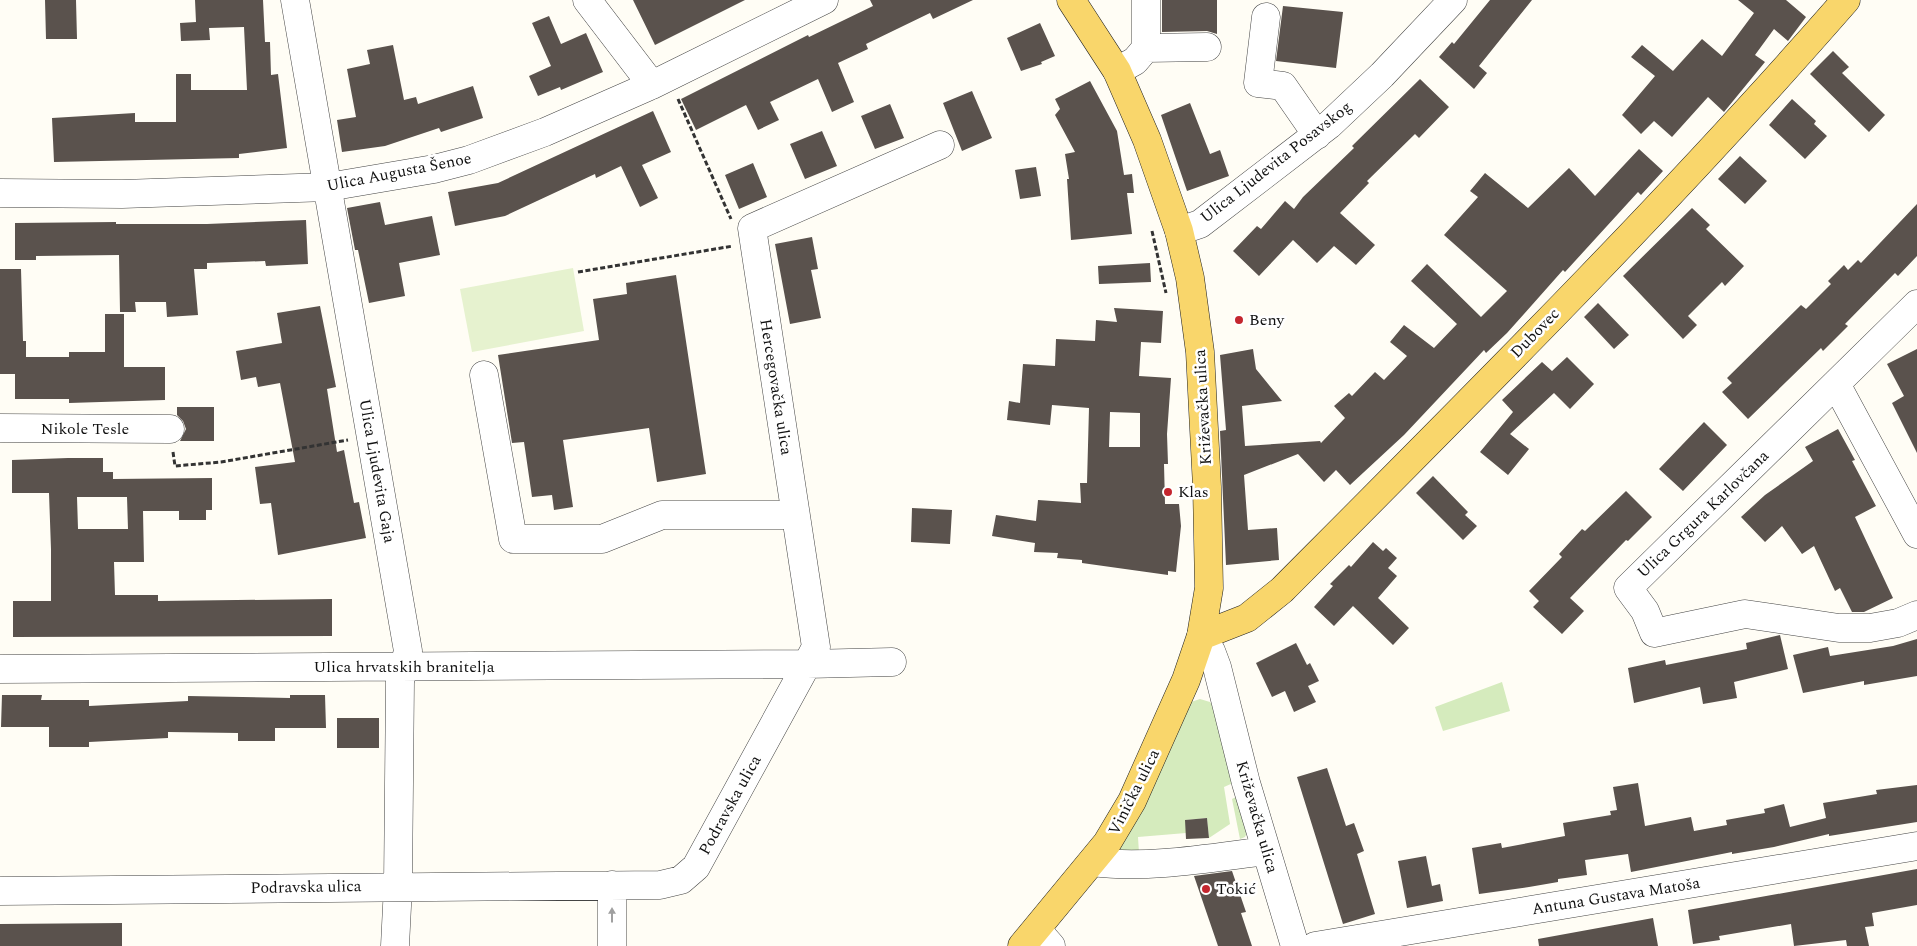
<svg xmlns="http://www.w3.org/2000/svg" width="1917" height="946" font-family="Spectral,serif">
	<style>
		.green { fill: #d5ebbd }
		.pitch { fill: #e6f2cf }
		.building { fill: #5a524d; fill-rule: evenodd }
		.lines { fill: none; stroke-linecap: round; stroke-linejoin: round }
		.minor-casing { stroke: #444; stroke-width: 29 }
		.major-casing { stroke: #222; stroke-width: 29 }
		.path { stroke: #333; stroke-width: 3; stroke-dasharray: 5 2.5; stroke-linecap: butt }
		.minor { stroke: #fff; stroke-width: 28 }
		.major { stroke: #f9d66b; stroke-width: 28 }
		.oneway { fill: #a0a0a0 }
		.poi-dot { fill: #c4262e; stroke: #fff; stroke-width: 2 }
		.labels { text-anchor: middle; dominant-baseline: central; stroke-width: 5; stroke-linejoin: round; paint-order: stroke }
		.street-label { font-size: 16px; fill: #111; stroke: #fff }
		.poi-label { font-size: 16px; fill: #111; stroke: #fff; text-anchor: start }
	</style>
	<rect width="100%" height="100%" fill="#fffdf5"/>
	<path class="green" d="M1502,682L1510,711L1443,731L1435,707Z
		M1200,699L1210,702L1217,711L1233,783L1224,787L1230,824L1209,838L1207,818L1186,820V833L1138,837L1139,853L1116,852L1191,702Z
		M1240,795L1249,828L1245,837L1240,839L1232,799Z"/>
	<path class="pitch" d="M573,268L584,331L472,352L460,289Z"/>
	<path class="building" d="M45,0H76L77,39H46Z
		M195,0H263L265,42H270L271,75L278,74L287,148L239,154V158L54,162L52,118L135,113V122H176V74H191V90H247L244,27L209,28L210,40L181,41L180,23L196,22Z
		M633,0H745L655,45Z
		M870,0H973L933,19L930,13L866,44L868,49L838,63L854,102L832,112L818,79L770,102L779,120L758,130L746,105L696,130L681,99L808,35L809,37L873,6Z
		M1162,0H1217V34L1207,31L1162,32Z
		M1490,0H1532L1479,66L1487,73L1474,89L1439,57L1452,42L1454,44Z
		M1738,0H1786L1806,17L1788,41L1774,29L1755,55L1765,62L1724,112L1708,97L1672,137L1654,121L1641,134L1622,115L1655,76L1631,57L1642,45L1673,71L1702,39L1722,56L1754,13Z
		M1283,6L1343,12L1336,68L1276,61Z
		M549,16L561,44L586,33L603,72L561,90L560,87L538,96L529,76L551,66L532,23Z
		M1040,23L1055,56L1041,62L1042,64L1021,71L1007,38Z
		M393,45L404,100L416,97L418,104L473,86L483,118L441,132L439,128L385,146L342,152L337,120L356,117L347,69L370,64L367,50Z
		M1833,51L1849,67L1842,73L1885,115L1869,132L1810,74Z
		M1420,79L1449,107L1419,138L1415,134L1367,181L1369,183L1340,213L1375,245L1356,265L1334,246L1317,263L1293,240L1259,276L1233,251L1257,226L1261,229L1285,201L1294,209L1303,197L1354,148L1352,146Z
		M1090,81L1117,131L1124,175L1132,174L1134,193H1127L1132,234L1071,240L1067,179H1069L1065,154L1075,152L1055,115L1060,109L1055,99Z
		M972,91L992,138L962,151L943,103Z
		M1792,99L1816,121L1814,124L1827,136L1805,159L1769,125Z
		M1190,103L1210,154L1220,150L1229,176L1187,191L1161,115Z
		M890,104L904,138L875,149L861,116Z
		M653,111L671,152L642,165L658,198L640,207L621,166L596,178L595,174L505,216L455,226L448,192L498,183Z
		M822,131L837,166L805,179L790,144Z
		M1639,149L1663,171L1641,195L1638,192L1565,272L1563,270L1507,333L1486,353L1484,350L1404,435L1350,485L1336,470L1324,482L1298,454L1244,475L1248,530L1277,528L1279,560L1226,565L1220,431L1226,430L1220,355L1253,349L1256,369L1282,401L1242,406L1245,446L1320,441L1321,443L1345,418L1334,406L1349,393L1352,396L1375,372L1384,380L1407,356L1390,342L1404,325L1434,348L1457,324L1411,281L1427,264L1481,317L1507,291L1444,235L1478,197L1470,191L1485,173L1528,208L1569,168L1595,196Z
		M1740,156L1767,181L1745,204L1718,179Z
		M753,163L767,197L739,209L725,175Z
		M1036,167L1041,196L1020,199L1015,170Z
		M380,202L385,225L432,216L440,255L399,263L405,296L369,303L358,250H355L347,208Z
		M1917,204V256L1898,276L1895,273L1845,324L1848,326L1823,351L1821,348L1748,419L1722,392L1732,383L1727,378L1801,305L1806,309L1831,284L1828,281L1844,265L1848,270L1858,260L1861,263Z
		M1692,208L1710,225L1706,229L1744,266L1725,286L1722,282L1688,316L1697,325L1683,339L1623,276Z
		M306,220L308,264L266,266L265,261L207,263V269H194L198,315L167,317L166,302H135L136,312H120L119,255L36,256V260H15V223L116,222V224H207Z
		M812,237L818,269L811,270L821,318L790,324L775,244Z
		M1150,263L1151,282L1099,284L1098,266Z
		M0,269H21L23,341H26V357H69V352H105V314H124V367H165V400L69,403V399H15V374H0Z
		M676,275L706,474L657,482L649,428L563,440L573,507L554,510L552,495L532,497L524,442L512,443L498,355L599,340L593,299L627,294L626,283Z
		M1598,303L1629,335L1614,349L1584,317Z
		M320,306L336,387L327,389L337,452L344,450L354,503L359,502L366,538L278,555L271,503L260,504L255,467L295,462L280,383L258,387L256,377L241,380L236,351L282,343L277,313Z
		M1114,308L1163,311L1161,343L1141,342L1139,376L1171,378L1167,434L1168,464H1164L1165,504H1179L1181,526L1176,572L1168,571V575L1082,563V560L1057,558L1058,553L1034,552L1035,543L992,536L996,515L1036,521L1038,500L1081,503L1080,483H1087L1089,408L1052,405L1050,425L1007,420L1009,401L1020,403L1023,364L1055,366L1056,339L1095,341L1096,320L1117,322ZM1110,412L1140,413V447H1109Z
		M1917,349V453L1892,403L1904,396L1887,364Z
		M1567,357L1594,384L1570,409L1554,393L1510,434L1529,449L1508,475L1480,452L1513,412L1502,400L1542,362L1552,371Z
		M177,407H214V441H180L186,429L183,421L177,415Z
		M1704,422L1727,445L1683,491L1659,469Z
		M1838,429L1855,460L1852,461L1876,506L1855,517L1893,598L1864,612H1852L1840,588L1835,591L1814,546L1802,554L1782,526L1765,542L1741,517L1765,495L1813,461L1805,447Z
		M68,458H103V472H113V479L212,478V510H206V520H179V511H143L144,562H114L115,595H158V601L332,599V636L13,637V601H51V549L49,493H12V460ZM77,497H127L128,529H78Z
		M1433,476L1468,512L1465,515L1477,526L1463,540L1416,493Z
		M1626,491L1652,517L1628,541L1626,540L1570,598L1584,611L1562,634L1533,607L1539,601L1529,591L1562,557L1559,554L1582,529L1585,531Z
		M912,508L952,510L950,544L911,542Z
		M1373,542L1383,551L1386,548L1397,558L1388,568L1397,576L1378,598L1409,628L1393,645L1353,606L1334,626L1314,607L1333,586L1330,584L1349,565L1351,567Z
		M1780,635L1788,669L1734,682L1737,698L1703,704L1700,687L1634,703L1628,668L1665,660L1666,665L1747,649L1746,643Z
		M1917,639V676L1864,685V681L1803,693L1793,655L1828,647L1830,656L1893,646Z
		M1296,643L1307,665L1310,663L1319,681L1308,686L1316,702L1294,712L1285,691L1272,697L1256,663Z
		M2,695H42L41,700H89V706L188,701V696L290,698V695H325L326,728H275V741H238V733L168,732V738L89,742V747H49V727H1Z
		M337,718H379V748H337Z
		M1327,768L1346,826L1354,823L1364,851L1357,854L1375,914L1343,924L1297,777Z
		M1638,783L1645,826L1691,817L1694,831L1727,825L1726,820L1765,813L1764,809L1784,804L1790,827L1826,818L1823,803L1877,794L1876,790L1917,785V822L1829,836V834L1774,847L1732,854V852L1631,872L1628,854L1585,860L1587,875L1558,879V882L1529,887L1479,894L1472,848L1501,843L1502,848L1565,836L1563,823L1611,815L1610,811L1617,810L1613,787Z
		M1207,818L1209,838L1186,839L1185,820Z
		M1426,856L1432,886L1440,884L1443,901L1407,908L1398,861Z
		M1917,869V905L1872,913L1874,926L1865,927L1869,946H1847L1846,940L1794,946L1791,924L1719,936L1720,940L1693,944L1688,910Z
		M1232,871L1246,912L1241,913L1252,946H1218L1194,876Z
		M1653,918L1658,946H1539L1538,939Z
		M122,923V946H0V924Z"/>
	<g class="lines">
		<defs>
			<path id="minor" d="M295,0L408,651L400,681L398,886L395,946
				M587,0L652,85
				M1266,17L1258,83L1283,86L1317,135
				M1146,48V0
				M1117,71L1135,61L1146,48L1207,47
				M0,193L122,194L328,187L434,169L469,160L545,132L652,85L824,0
				M1179,231L1200,224L1329,125L1382,75L1453,0
				M1917,304L1628,588L1645,611L1654,633L1745,614L1839,628H1870L1898,623L1917,615
				M484,375L513,539H602L662,515H796
				M1836,384L1917,534
				M0,428L170,429
				M1201,636L1211,651L1217,667L1246,783L1295,946
				M892,662L807,664L816,647L752,228L940,145
				M0,669L807,664L696,867L681,880L660,885L0,891
				M1092,862C1150,869 1209,858 1266,851
				M612,885V946
				M1037,930L1051,946
				M1315,946L1917,846"/>
			<path id="major" d="M1201,636L1247,618L1282,590C1474,397 1667,205 1846,0
				M1022,946L1107,843L1132,801L1186,680L1201,636L1209,588L1207,487L1200,352L1190,278L1179,231L1147,140L1117,71L1071,0"/>
		</defs>
		<use href="#minor" class="minor-casing"/>
		<use href="#major" class="major-casing"/>
		<path class="path" d="M678,99L731,219
			M1152,231L1166,293
			M578,272L733,246
			M173,452L175,466L221,462L348,440"/>
		<use href="#minor" class="minor"/>
		<use href="#major" class="major"/>
	</g>
	<defs><path id="oneway-solid" d="M-6-.8H1V-3.2L6.5 0L1 3.2V.8H-6Z" transform="scale(1.25)"/></defs>
	<use class="oneway" href="#oneway-solid" transform="translate(612 915) rotate(-90)"/>
	<g class="poi-dot">
		<circle cx="1239" cy="320" r="5"/>
		<circle cx="1168" cy="492" r="5"/>
		<circle cx="1206" cy="889" r="5"/>
	</g>
	<g class="labels">
		<g class="street-label">
			<text transform="translate(1276 162) rotate(-38)">Ulica Ljudevita Posavskog</text>
			<text transform="translate(399 172) rotate(-11)">Ulica Augusta Šenoe</text>
			<text transform="translate(1535 333) rotate(-46)">Dubovec</text>
			<text transform="translate(776 387) rotate(81)">Hercegovačka ulica</text>
			<text transform="translate(1203 407) rotate(-93)">Križevačka ulica</text>
			<text x="85" y="429">Nikole Tesle</text>
			<text transform="translate(377 471) rotate(80)">Ulica Ljudevita Gaja</text>
			<text transform="translate(1703 514) rotate(-44)">Ulica Grgura Karlovčana</text>
			<text x="404" y="667">Ulica hrvatskih branitelja</text>
			<text transform="translate(1134 792) rotate(-63)">Vinička ulica</text>
			<text transform="translate(730 805) rotate(-61)">Podravska ulica</text>
			<text transform="translate(1257 817) rotate(74)">Križevačka ulica</text>
			<text transform="translate(306 887) rotate(-1)">Podravska ulica</text>
			<text transform="translate(1616 896) rotate(-9)">Antuna Gustava Matoša</text>
		</g>
		<g class="poi-label">
			<text x="1249" y="320">Beny</text>
			<text x="1178" y="492">Klas</text>
			<text x="1216" y="889">Tokić</text>
		</g>
	</g>
</svg>
